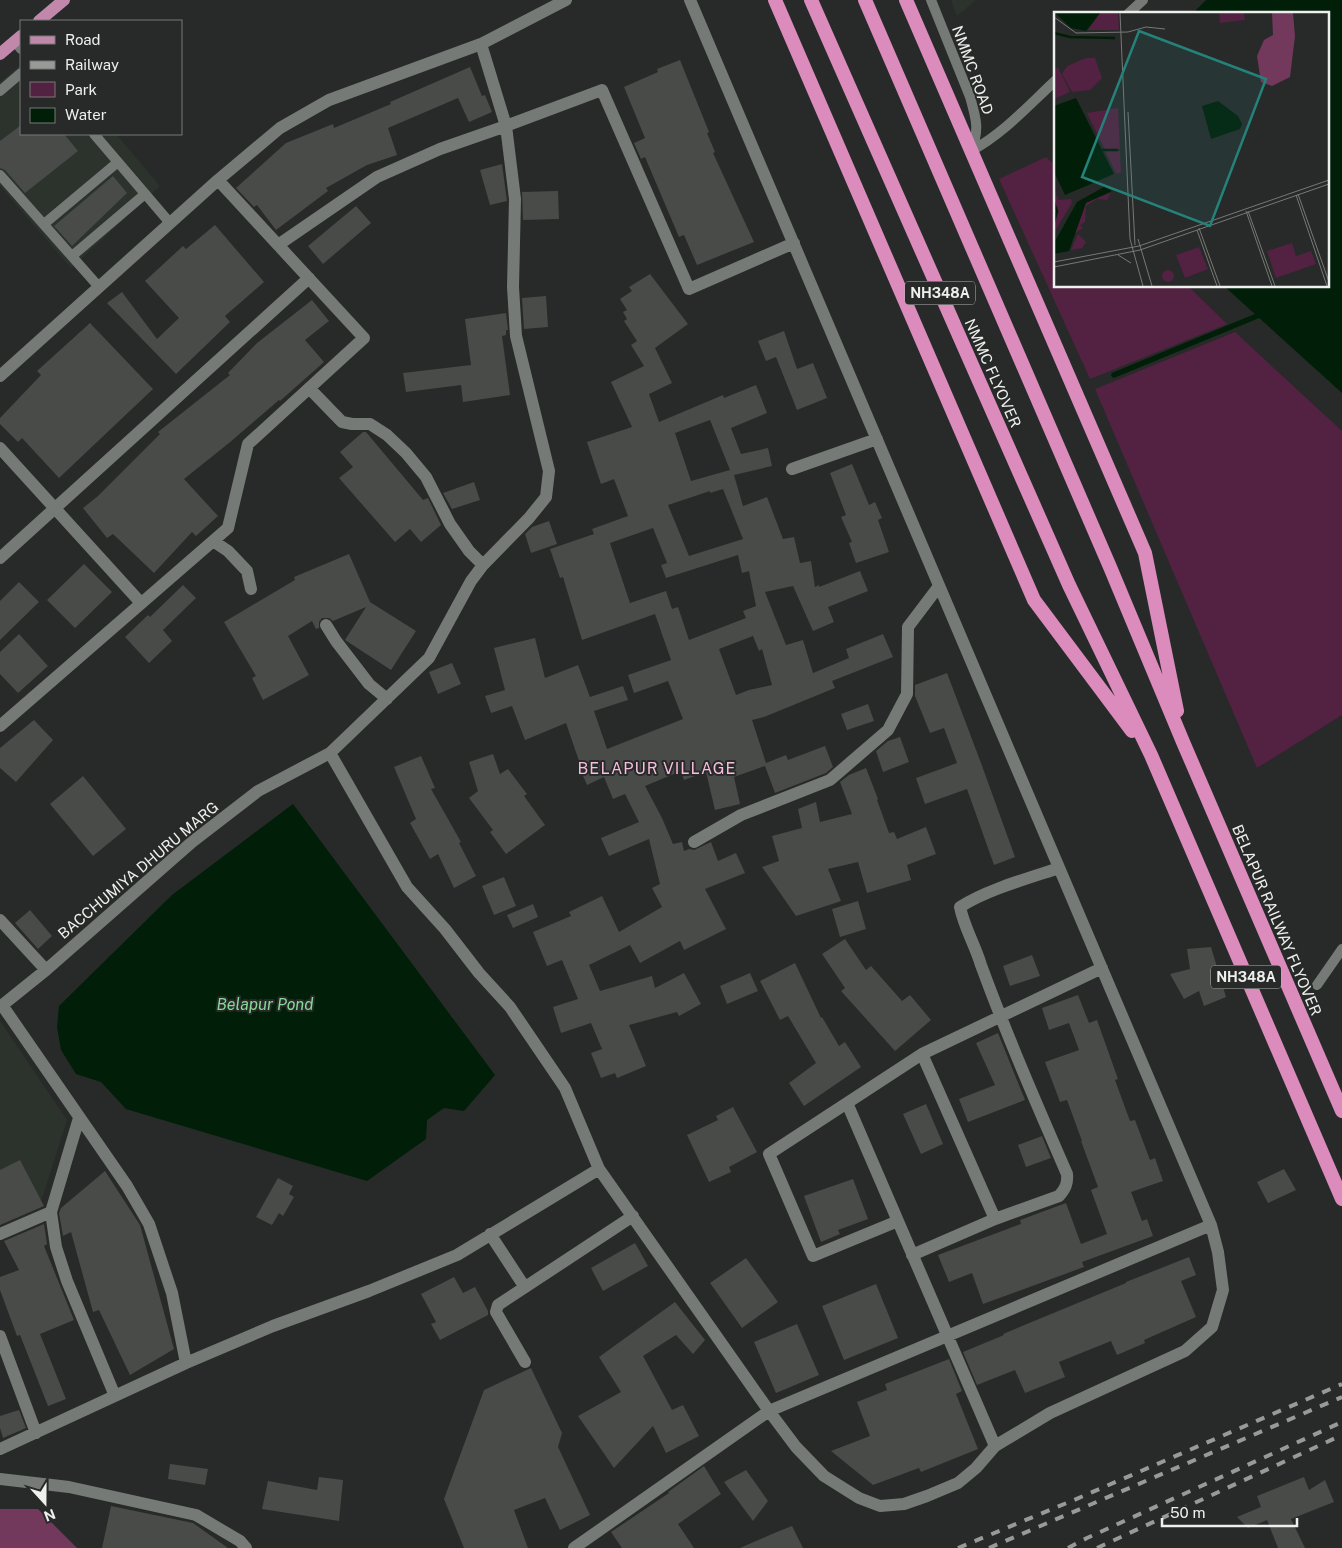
<svg xmlns="http://www.w3.org/2000/svg" width="1342" height="1548" font-family="'Public Sans',sans-serif">
	<style>
		.built { fill: #2b332c }
		.green { fill: #532141 }
		.forest { fill: #73395d }
		.water { fill: #011e08 }
		.lines { fill: none; stroke-linecap: round; stroke-linejoin: round }
		.stream { stroke: #011e08; stroke-width: 5.5 }
		.building { fill: #484b48; fill-rule: evenodd }
		.service { stroke: #767a77; stroke-width: 10 }
		.minor { stroke: #767a77; stroke-width: 12 }
		.primary { stroke: #c288ab; stroke-width: 12 }
		.trunk { stroke: #dc8cbc; stroke-width: 14 }
		.rail { stroke: #989a98; stroke-width: 4; stroke-dasharray: 9 9; stroke-linecap: butt }
		.labels { text-anchor: middle; dominant-baseline: central; stroke-width: 4; stroke-linejoin: round; paint-order: stroke }
		.shield { fill: #272a28; stroke: #b2b5b3; stroke-width: 1 }
		.shield-label { font-size: 14px; font-weight: bold; fill: #eef0ee }
		.street-label { font-size: 15px; fill: #eef0ee; stroke: #272a28 }
		.neighbourhood-label { font-size: 16px; letter-spacing: 1px; fill: #f7bcde; stroke: #272a28 }
		.water-label { font-size: 16px; font-style: italic; fill: #87d996; stroke: #272a28 }
		.inset-river { fill: none; stroke: #011e08; stroke-width: 2.5 }
		.inset-road { fill: none; stroke: #777977; stroke-width: 1 }
		.view { fill: #25827b; fill-opacity: 0.15; stroke: #25827b; stroke-width: 2.5 }
		.inset-edge { fill: none; stroke: #eef0ee; stroke-width: 2.5 }
	</style>
	<rect width="100%" height="100%" fill="#272a28"/>
	<path class="built" d="M951,0H976L957,16Z
		M21,64V134H116L160,186L71,268L0,186V82Z
		M0,1021L67,1120L40,1205L0,1224Z"/>
	<path class="green" d="M1046,157L1056,166V286H1188L1227,324L1090,379L999,179Z
		M1235,332L1342,431V715L1257,768L1095,389Z"/>
	<path class="forest" d="M0,1509H38L77,1548H0Z"/>
	<path class="water" d="M1206,0H1342V393L1224,286H1328V14H1192Z
		M293,804L495,1075L464,1111L444,1108L427,1120L426,1139L367,1181L126,1109L101,1082L76,1074L61,1050L57,1027L59,1006L172,895Z"/>
	<g class="lines">
		<path class="stream" d="M1114,375L1257,316"/>
	</g>
	<path class="building" d="M680,60L709,132L707,133L715,152L713,153L754,242L697,265L684,235L679,237L645,157L641,159L634,143L645,138L624,87L658,72L657,69Z
		M470,67L482,96L485,95L492,112L469,122L458,98L388,128L397,155L367,165L326,188L328,191L276,230L257,205L254,207L236,188L286,143L333,124L334,128L391,104L390,102Z
		M21,125V134H64L78,151L25,193L5,170L0,168V141Z
		M502,164L507,201L490,205L480,170Z
		M113,176L127,193L72,246L54,226Z
		M558,191L559,219L523,220L522,192Z
		M356,206L371,223L323,264L308,246Z
		M215,225L264,282L225,316L230,322L176,374L107,303L122,292L157,339L179,318L145,281L183,246L186,249Z
		M650,274L688,324L655,348L672,383L649,394L659,422L723,395L724,398L756,385L767,413L731,428L741,454L768,448L772,466L734,475L743,506L767,497L783,539L794,537L800,563L811,561L815,587L819,585V587L860,571L868,591L828,607L834,622L813,631L793,586L765,592L786,645L803,640L813,673L849,658L846,649L883,634L893,657L832,681L835,688L764,717L752,720L766,763L786,755L788,760L825,746L833,767L826,773L775,793L765,766L734,777L740,804L715,810L706,772L684,780L681,771L645,786L662,818L673,844L682,842L684,851L689,849L694,850L711,842L718,861L736,853L745,873L705,889L726,929L684,950L680,941L640,963L630,945L589,965L600,991L652,976L655,988L684,973L701,1004L679,1016L677,1012L629,1025L646,1066L617,1078L615,1073L601,1078L591,1053L602,1049L591,1023L561,1033L553,1007L578,999L562,960L547,966L533,932L571,916L569,912L602,896L619,932L662,907L652,888L660,884L649,839L609,856L601,838L639,822L625,794L613,799L604,777L587,785L577,762L579,761L566,723L525,740L512,706L491,713L485,696L505,690L494,648L535,638L545,678L578,665L590,697L623,686L628,700L594,711L607,749L683,719L668,681L634,693L628,675L671,660L655,614L582,640L563,577L560,578L550,549L594,534L592,529L628,516L614,479L601,484L587,442L632,427L611,382L644,366L631,345L637,341L624,321L627,319L623,312L627,310L620,299L632,291L629,287ZM710,420L730,470L691,481L675,433ZM723,489L743,539L689,556L668,505L710,491V493ZM653,528L667,563L661,565L666,578L738,555L742,573L749,571L756,606L743,611L746,618L689,640L678,607L672,609L666,591L630,603L610,543ZM753,636L759,651L762,649L772,685L749,690L736,695L719,649Z
		M546,296L548,327L524,329L522,298Z
		M312,300L329,321L305,340L324,362L280,401L279,400L229,443L184,479L218,516L196,536L192,532L154,573L113,534L107,538L83,508L98,496L160,434L158,432L230,375L228,373L257,343Z
		M506,313L508,330H506V335L502,336L510,395L463,402L461,385L406,392L403,373L471,365L465,319Z
		M90,323L153,389L59,478L22,438L18,442L0,424V418L41,375L37,371Z
		M784,331L797,369L813,363L827,398L797,410L776,357L766,361L758,341Z
		M363,432H366L423,500L428,498L441,525L421,542L410,529L395,542L339,478L353,467L340,452Z
		M852,464L869,505L875,502L882,518L878,520L889,552L856,563L849,543L852,542L841,517L846,515L830,473Z
		M474,482L480,500L452,509L443,493Z
		M549,521L557,544L531,553L525,534L532,527Z
		M349,554L370,602L416,631L391,670L345,640L366,607L333,621L329,618H322L319,622V628L316,629L312,621L288,636L309,675L263,700L252,678L256,676L224,622L295,580L294,577Z
		M84,564L112,592L75,628L47,600Z
		M19,582L39,602L0,640V601Z
		M183,585L196,598L163,630L172,641L149,663L125,637L148,615L150,617Z
		M19,634L48,666L18,693L0,674V652Z
		M452,663L461,684L438,694L429,672Z
		M947,673L981,763L1015,857L994,865L967,789L925,804L916,778L957,763L944,728L930,733L915,696V685Z
		M868,704L874,721L847,730L841,714Z
		M34,720L53,740L16,782L0,768V748Z
		M900,737L909,762L883,772L876,751L888,741Z
		M493,754L500,774L508,769L527,794L524,796L545,825L506,854L490,832L493,830L469,798L478,791L469,762Z
		M421,756L435,788L431,789L461,842L459,843L476,876L454,888L438,854L430,859L410,823L416,819L394,767Z
		M866,768L878,799L877,800L889,833L894,832L897,839L926,827L936,854L907,865L911,880L867,893L858,862L828,869L841,901L796,916L762,867L779,861L772,836L802,828L798,809L816,802L820,822L852,814L840,782L849,775Z
		M83,776L126,829L93,856L50,804Z
		M504,877L516,906L494,915L482,886Z
		M858,901L866,929L840,937L832,909Z
		M533,904L538,917L513,928L507,915Z
		M30,910L52,936L38,949L15,923Z
		M845,939L866,970L871,966L902,1001L910,995L931,1020L895,1051L841,991L845,988L822,954Z
		M1211,947L1226,997L1204,1006L1199,991L1184,999L1170,974L1190,969L1187,949Z
		M1032,955L1040,976L1010,986L1003,966Z
		M795,963L821,1018L822,1017L839,1046L845,1042L861,1067L804,1106L789,1083L816,1063L788,1016L780,1020L760,981Z
		M750,973L758,991L727,1004L720,986Z
		M1078,995L1089,1023L1097,1020L1118,1079L1115,1080L1130,1121L1135,1120L1150,1160L1155,1158L1163,1181L1131,1192L1142,1221L1147,1219L1153,1236L1082,1262L1084,1267L983,1304L972,1273L949,1282L938,1255L1021,1224L1020,1220L1066,1203L1081,1244L1107,1234L1091,1190L1098,1187L1081,1141H1082L1067,1100L1060,1102L1045,1062L1079,1050L1069,1023L1049,1030L1042,1008Z
		M998,1033L1025,1100L968,1122L959,1099L995,1085L976,1043Z
		M926,1104L943,1144L921,1154L903,1114Z
		M733,1107L757,1152L729,1167L731,1172L709,1182L687,1135L718,1120L716,1116Z
		M1042,1136L1051,1158L1026,1167L1018,1145Z
		M20,1160L44,1206L0,1225V1170Z
		M1284,1169L1296,1190L1268,1203L1257,1182Z
		M105,1171L140,1225L174,1349L130,1375L99,1310L93,1312L71,1232L63,1236L59,1213L61,1208Z
		M278,1178L293,1186L289,1194L294,1197L283,1216L279,1213L272,1225L256,1217Z
		M853,1179L868,1219L838,1230L840,1234L821,1242L804,1196Z
		M44,1224L47,1244L44,1246L74,1320L40,1334L66,1399L48,1406L20,1335L17,1336L0,1290V1277L19,1270L4,1241Z
		M635,1243L648,1266L603,1291L591,1268Z
		M1189,1257L1196,1275L1181,1281L1196,1317L1144,1340L1145,1343L1117,1355L1111,1341L1059,1362L1065,1377L1025,1393L1015,1370L977,1385L963,1352L1004,1335L1003,1334L1126,1283V1282Z
		M746,1258L778,1302L742,1328L710,1283Z
		M454,1277L463,1293L475,1287L488,1311V1315L440,1340L431,1324L436,1322L421,1294Z
		M876,1284L898,1338L844,1360L822,1306Z
		M675,1302L705,1340L693,1354L676,1335L643,1356L672,1410L683,1405L699,1436L666,1453L653,1426L614,1468L578,1416L621,1392L599,1357Z
		M797,1324L819,1375L776,1393L754,1342Z
		M949,1359L962,1391L956,1394L978,1449L921,1472L919,1468L873,1485L831,1451L870,1436L857,1402L887,1390L885,1384Z
		M531,1368L562,1433L558,1447L590,1515L560,1530L545,1498L514,1510L528,1548H464L444,1499L484,1390Z
		M19,1410L26,1428L3,1438L0,1428V1416Z
		M170,1464L208,1469L205,1485L168,1479Z
		M704,1466L721,1494L678,1524L694,1548H622L611,1532L669,1493L668,1492Z
		M746,1470L768,1501L753,1521L724,1482Z
		M319,1477L343,1480L339,1521L262,1509L268,1481L317,1490Z
		M1304,1477L1309,1490L1325,1480L1334,1502L1291,1519L1305,1548H1278L1267,1520L1248,1528L1237,1517L1261,1507L1257,1496Z
		M111,1506L193,1523L228,1548H102Z
		M792,1526L803,1548H740L772,1534Z"/>
	<g class="lines">
		<path class="service" d="M931,0L970,97C976,118 980,130 971,151
			M1128,14L1143,0
			M15,42L21,49
			M0,91L21,73
			M94,134L170,223
			M971,151C1003,134 1029,105 1056,80
			M0,175L99,287
			M44,224L118,162
			M72,256L145,194
			M1317,985L1342,949"/>
		<path class="minor" d="M278,245L377,177L440,149L506,126L602,90L689,289L794,243
			M0,376L218,180L280,128L329,100L481,44L566,0
			M309,388L342,422L352,424H370L387,435L406,453L426,477L450,524L469,551L483,565
			M0,448L141,603
			M792,469L877,439
			M213,541L228,551L247,571L251,589
			M0,558L309,278
			M326,625L336,641L369,684L387,699
			M0,726L228,528L248,444L364,338L218,180
			M330,753L407,887L445,929L479,973L510,1007L565,1088L599,1169L769,1411L796,1447L824,1476L859,1498L880,1506L904,1504L927,1496L958,1483L976,1468L995,1446L1050,1413L1185,1351L1212,1327L1223,1290L1218,1252L1211,1225L690,0
			M694,842L741,815L830,780L888,730L907,694L908,627L939,586
			M0,920L46,970
			M2,1005L127,1186L149,1224L172,1293L186,1363
			M0,1007L46,970L192,842L258,791L330,753L429,658L471,581L483,565L529,518L546,497L549,471L516,336L513,287L515,199L506,126L481,44
			M922,1054L995,1219
			M847,1103L995,1446
			M79,1118L51,1212L56,1247L67,1281L115,1396
			M898,1221L813,1256L769,1154L922,1054L1102,968
			M0,1234L51,1212
			M490,1234L524,1286
			M912,1255L995,1219L1059,1196C1065,1189 1068,1184 1067,1174C1037,1105 1007,1036 981,965C975,945 964,927 960,907C986,890 1029,878 1059,868
			M0,1336L36,1433
			M525,1362L496,1312L498,1305L633,1216
			M0,1449L186,1363L273,1326L369,1291L457,1255L599,1169
			M0,1479L69,1487L196,1515L240,1541L246,1548
			M574,1548L769,1411L1211,1225"/>
		<path class="primary" d="M39,21L64,0
			M0,54L21,36"/>
		<path class="trunk" d="M775,0L1034,600L1132,731
			M811,0L1069,585L1151,755L1342,1199
			M865,0L1110,567L1183,742L1342,1111
			M906,0L1145,553L1177,711"/>
		<path class="rail" d="M958,1548L1074,1500L1342,1384
			M989,1548L1342,1397
			M1068,1548L1087,1538L1342,1422
			M1097,1548L1342,1435"/>
	</g>
	<g class="labels">
		<g class="shield">
			<rect x="905" y="281.5" width="70" height="23" rx="4"/>
			<rect x="1211" y="965.5" width="70" height="23" rx="4"/>
		</g>
		<g class="shield-label">
			<text x="940" y="293">NH348A</text>
			<text x="1246" y="977">NH348A</text>
		</g>
		<g class="street-label">
			<text transform="translate(973 70) rotate(70)">NMMC ROAD</text>
			<text transform="translate(993 373) rotate(66)">NMMC FLYOVER</text>
			<text transform="translate(138 870) rotate(-40)">BACCHUMIYA DHURU MARG</text>
			<text transform="translate(1277 920) rotate(67)">BELAPUR RAILWAY FLYOVER</text>
		</g>
		<g class="neighbourhood-label">
			<text x="657" y="768">BELAPUR VILLAGE</text>
		</g>
		<g class="water-label">
			<text x="265" y="1004">Belapur Pond</text>
		</g>
	</g>
	<g transform="translate(1054 12)">
		<rect width="275" height="275" fill="#272a28"/>
		<path d="M46,1H64L65,18H34ZM165,1H190L191,8L166,11ZM32,46H41L48,66L36,78L18,80L8,62L13,54ZM4,55L16,80L0,87V58ZM64,96L66,137L51,138L33,101ZM51,139H66L67,161H62ZM0,178L5,188L17,187L18,191L0,221ZM57,181L53,188L43,187L32,194L31,210L26,213L29,216L20,222L32,190ZM24,222L32,230L28,236L17,238ZM238,231L242,244L257,239L262,252L222,266L213,239ZM145,235L154,257L131,266L122,243ZM108 264a6 6 0 1 1 12 0a6 6 0 1 1-12 0Z" fill="#532141"/>
		<path d="M218,1H239L241,24L236,65L218,74L207,70L203,44L210,28L219,23Z" fill="#73395d"/>
		<path d="M1,1H46L32,19L17,16ZM22,86L60,162L11,183L0,160V94ZM164,89L184,104L188,112L186,117L157,127L148,94ZM50,175L58,179L32,191L15,239L0,242V231L23,190Z" fill="#011e08"/>
		<path class="inset-river" d="M0,21L16,25L61,26M48,138H64M0,191L3,199L0,210"/>
		<path class="inset-road" d="M66,1L76,227L89,274M0,5L22,21L74,20L92,15L111,17M74,100L81,233M244,182L275,270M242,183L273,274M192,199L218,274M194,199L221,274M145,216L166,274M143,218L163,274M84,227L98,274M64,243L77,251M0,250L85,234L275,168M0,255L86,238L275,172"/>
		<path class="view" d="M85,19L212,67L156,214L28,165Z"/>
		<rect width="275" height="275" class="inset-edge"/>
	</g>
	<rect x="20" y="20" width="162" height="115" fill="#272a28" stroke="#777977"/>
	<rect x="30" y="36" width="25" height="8" fill="#c288ab" stroke="#777977"/>
	<text x="65" y="45" font-size="15" fill="#eef0ee">Road</text>
	<rect x="30" y="61" width="25" height="8" fill="#989a98" stroke="#777977"/>
	<text x="65" y="70" font-size="15" fill="#eef0ee">Railway</text>
	<rect x="30" y="82" width="25" height="15" fill="#532141" stroke="#777977"/>
	<text x="65" y="95" font-size="15" fill="#eef0ee">Park</text>
	<rect x="30" y="108" width="25" height="15" fill="#011e08" stroke="#777977"/>
	<text x="65" y="120" font-size="15" fill="#eef0ee">Water</text>
	<g transform="translate(45 1503) rotate(159)" stroke="#272a28" stroke-width="4" paint-order="stroke">
	<path d="M0-4L9 19L0 12L-9 19Z" fill="#eef0ee"/>
	<text y="-8" font-size="14" font-weight="bold" text-anchor="middle" fill="#eef0ee">N</text>
	</g>
	<path d="M1162 1518v8h135v-8" fill="none" stroke="#eef0ee" stroke-width="2.5"/>
	<text x="1170" y="1518" font-size="15" fill="#eef0ee" stroke="#272a28" stroke-width="4" paint-order="stroke">50 m</text>
</svg>
